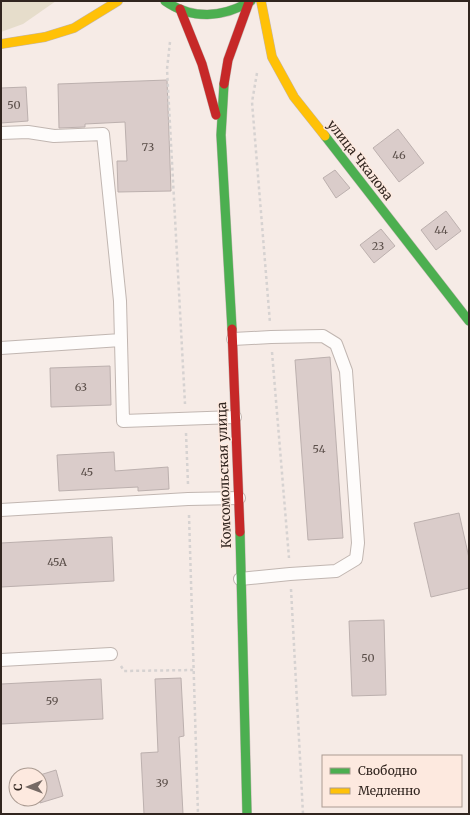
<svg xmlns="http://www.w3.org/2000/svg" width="470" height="815" font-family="Merriweather,serif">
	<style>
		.green { fill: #e6ddcb }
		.building { fill: #daccca; stroke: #bcb0ae }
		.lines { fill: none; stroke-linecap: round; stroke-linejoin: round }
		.lane-casing { stroke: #c1b6b1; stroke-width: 14 }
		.fast-casing { stroke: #c1b6b1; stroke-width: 10 }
		.slow-casing { stroke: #c1b6b1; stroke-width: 10 }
		.jam-casing { stroke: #c1b6b1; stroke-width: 10 }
		.path { stroke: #d6d2d1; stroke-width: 2.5; stroke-dasharray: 3 3; stroke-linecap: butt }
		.lane { stroke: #fefcfb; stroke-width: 12 }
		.fast { stroke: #4caf50; stroke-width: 9 }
		.slow { stroke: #ffc107; stroke-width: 9 }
		.jam { stroke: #c62828; stroke-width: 9 }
		.labels { text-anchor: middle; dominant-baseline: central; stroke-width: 3; stroke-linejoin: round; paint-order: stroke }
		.number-label { font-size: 11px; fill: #5b4f4a }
		.street-label { font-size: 13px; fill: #31251f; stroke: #fde9df }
	</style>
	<rect width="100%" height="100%" fill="#f6ebe6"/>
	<path class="green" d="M1,1H56L23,24L1,32Z"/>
	<path class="building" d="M167,80L171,191L118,192L117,161H127L125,122L85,124V127L59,128L58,84Z
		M26,87L28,121L1,123V88Z
		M398,129L424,163L399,182L373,148Z
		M335,170L350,188L336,198L323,178Z
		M446,211L461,231L436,250L421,230Z
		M381,229L395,246L374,263L360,245Z
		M330,357L343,538L308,540L295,360Z
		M110,366L111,405L51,407L50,368Z
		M114,452L115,471L168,467L169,489L138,491V487L59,491L57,455Z
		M459,513L469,558V588L431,597L414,523Z
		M112,537L114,581L1,587V543Z
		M384,620L386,695L352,696L349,621Z
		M181,678L184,736L179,737L183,814H144L141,753L158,752L155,679Z
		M101,679L103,719L1,724V684Z
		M56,770L63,796L40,803V775Z"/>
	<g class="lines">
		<defs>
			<path id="lane" d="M1,133L28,132L54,136L103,134L120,301L123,421L235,417
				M233,339L271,337L323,336L336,344L346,371L358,543L356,559L336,571L290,574L240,579
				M1,348L121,340
				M1,510L188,499L239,498
				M1,660L111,654"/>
			<path id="fast" d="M165,1C192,20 223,18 251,1
				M224,84L221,135L232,329
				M325,136L469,321
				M240,532L247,814"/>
			<path id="slow" d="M261,1L272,57L294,97L325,136
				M1,44L45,37L74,28L118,1"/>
			<path id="jam" d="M180,9L202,64L216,115
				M224,84L228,60L249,2
				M232,329L240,532"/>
		</defs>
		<use href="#lane" class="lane-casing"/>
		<use href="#fast" class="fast-casing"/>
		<use href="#slow" class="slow-casing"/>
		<use href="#jam" class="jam-casing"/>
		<path class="path" d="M170,42L167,69L185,404
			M257,73L252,102L270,323
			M272,352L289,558
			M186,433L188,484
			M189,515L198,814
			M291,589L303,814
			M121,666L124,671L194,670"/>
		<use href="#lane" class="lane"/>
		<use href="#fast" class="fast"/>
		<use href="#slow" class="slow"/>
		<use href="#jam" class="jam"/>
	</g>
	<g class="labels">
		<g class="number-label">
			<text x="14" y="105">50</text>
			<text x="148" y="147">73</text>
			<text x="399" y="155">46</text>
			<text x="441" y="230">44</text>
			<text x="378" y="246">23</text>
			<text x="81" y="387">63</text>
			<text x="319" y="449">54</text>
			<text x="87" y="472">45</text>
			<text x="57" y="562">45А</text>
			<text x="368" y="658">50</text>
			<text x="52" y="701">59</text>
			<text x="162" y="783">39</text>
		</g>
		<g class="street-label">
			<text transform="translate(360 160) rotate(52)">улица Чкалова</text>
			<text transform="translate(224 475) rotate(-92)">Комсомольская улица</text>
		</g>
	</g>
	<rect width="470" height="815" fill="none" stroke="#31251f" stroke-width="4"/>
	<rect x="322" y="755" width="140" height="52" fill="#fde9df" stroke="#ab9b92"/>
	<rect x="330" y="768" width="20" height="6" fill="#4caf50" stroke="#ab9b92"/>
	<text x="358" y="775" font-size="12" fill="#31251f">Свободно</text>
	<rect x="330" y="788" width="20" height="6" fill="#ffc107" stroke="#ab9b92"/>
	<text x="358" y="795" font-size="12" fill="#31251f">Медленно</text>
	<g transform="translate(28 787) rotate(269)"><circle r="19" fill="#fde9df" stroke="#ab9b92"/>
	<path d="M0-3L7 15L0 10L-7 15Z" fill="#766a65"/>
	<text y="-6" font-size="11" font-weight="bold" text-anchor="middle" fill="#31251f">С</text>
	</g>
</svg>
